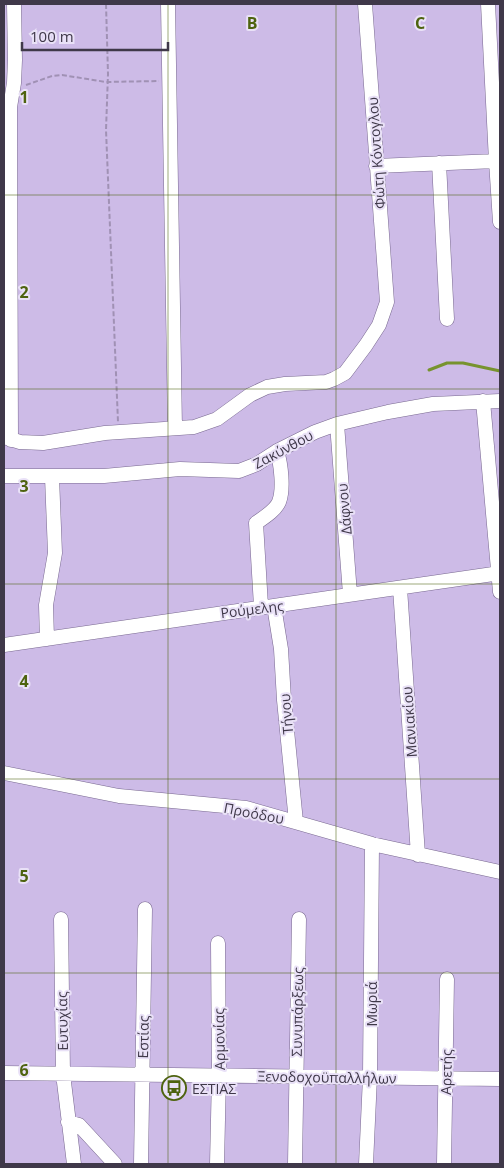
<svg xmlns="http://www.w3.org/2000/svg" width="504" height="1168" font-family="'Open Sans',sans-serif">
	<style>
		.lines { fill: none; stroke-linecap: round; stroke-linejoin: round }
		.stream { stroke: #77932e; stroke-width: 3 }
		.minor-casing { stroke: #796990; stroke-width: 15 }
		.path { stroke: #a091b4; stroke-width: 2; stroke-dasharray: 5 2.5; stroke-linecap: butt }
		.minor { stroke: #fff; stroke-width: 14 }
		.grid { fill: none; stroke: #4e630f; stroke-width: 1; stroke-opacity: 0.55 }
		.labels { text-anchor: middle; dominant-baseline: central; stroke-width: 4; stroke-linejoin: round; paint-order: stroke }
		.street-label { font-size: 14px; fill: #3f3849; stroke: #e9e1f7 }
		.poi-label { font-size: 14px; fill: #3f3849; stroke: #e9e1f7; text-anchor: start }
		.grid-label { font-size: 16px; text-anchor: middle; font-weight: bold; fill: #4e630f; stroke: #e9e1f7; stroke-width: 4; stroke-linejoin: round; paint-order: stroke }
	</style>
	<rect width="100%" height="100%" fill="#cdbbe7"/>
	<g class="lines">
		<path class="stream" d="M429,370L447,363H463L500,371"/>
		<defs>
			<path id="minor" d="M168,4L175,428
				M488,4L496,161
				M439,163L447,319
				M376,166L496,161L500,222
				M483,401L500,592
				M337,424L350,594
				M4,437L20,442L43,443L105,433L194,427L217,419L250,395L267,387L285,384L326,382L334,379L345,373L366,345L379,325L387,302L365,4
				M11,440L10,107L14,83L15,60L14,4
				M4,476H104L180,469L239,471L257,464L277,451L315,432L337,424L388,412L433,404L500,401
				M400,588L418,855
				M261,606L256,523C263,518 275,511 279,502C284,489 281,464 277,451
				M274,606L281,649L284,700L296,822
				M47,639L46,605L55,553L52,477
				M4,645L500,573
				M4,773L119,796L246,808L372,844L500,872
				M61,919L63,1074L74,1164
				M4,1073L500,1079
				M68,1122L79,1125L115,1164
				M141,1164L145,909
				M217,1164L219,1075L218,943
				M295,1164L299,919
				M366,1164L370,1077L372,844
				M444,1164L447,979"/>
		</defs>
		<use href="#minor" class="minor-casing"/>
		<path class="path" d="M106,4L108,74L106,130L118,422
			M26,85L52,76L62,75L106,82L159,81"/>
		<use href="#minor" class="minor"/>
	</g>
	<path class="grid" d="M168,4V1164M336,4V1164M4,195H500M4,389H500M4,584H500M4,779H500M4,973H500"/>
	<defs>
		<symbol id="bus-ring" viewBox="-11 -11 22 22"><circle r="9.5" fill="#e9e1f7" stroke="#4e630f" stroke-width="1.5"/><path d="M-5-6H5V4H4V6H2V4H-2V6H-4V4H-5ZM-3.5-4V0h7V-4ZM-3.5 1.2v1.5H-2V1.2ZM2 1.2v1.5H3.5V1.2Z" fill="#4e630f"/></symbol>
	</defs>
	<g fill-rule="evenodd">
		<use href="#bus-ring" x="160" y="1074" width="28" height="28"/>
	</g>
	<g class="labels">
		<g class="street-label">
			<text transform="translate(376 153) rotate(-94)">Φώτη Κόντογλου</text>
			<text transform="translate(283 449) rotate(-28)">Ζακύνθου</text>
			<text transform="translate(344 509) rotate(-95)">Δάφνου</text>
			<text transform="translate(252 609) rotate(-7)">Ρούμελης</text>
			<text transform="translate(286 714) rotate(-95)">Τήνου</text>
			<text transform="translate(409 722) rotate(-94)">Μανιακίου</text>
			<text transform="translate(254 813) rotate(11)">Προόδου</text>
			<text transform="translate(371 1004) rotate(-90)">Μωριά</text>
			<text transform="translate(297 1012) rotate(-89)">Συνυπάρξεως</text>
			<text transform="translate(62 1021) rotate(-91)">Ευτυχίας</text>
			<text transform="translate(143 1037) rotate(-89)">Εστίας</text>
			<text transform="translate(219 1039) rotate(-91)">Αρμονίας</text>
			<text transform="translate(446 1072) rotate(-89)">Αρετής</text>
			<text transform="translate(327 1077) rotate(1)">Ξενοδοχοϋπαλλήλων</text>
		</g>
		<g class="poi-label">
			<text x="192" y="1088">ΕΣΤΙΑΣ</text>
		</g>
	</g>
	<g class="grid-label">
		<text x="252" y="29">B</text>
		<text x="420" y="29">C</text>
		<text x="24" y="103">1</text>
		<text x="24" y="298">2</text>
		<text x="24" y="492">3</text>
		<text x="24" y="687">4</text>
		<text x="24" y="882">5</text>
		<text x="24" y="1076">6</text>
	</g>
	<rect width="504" height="1168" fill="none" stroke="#3f3849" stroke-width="10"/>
	<path d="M22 42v8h146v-8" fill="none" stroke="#3f3849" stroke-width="2.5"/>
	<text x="30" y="42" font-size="15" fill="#3f3849" stroke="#e9e1f7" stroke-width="4" paint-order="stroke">100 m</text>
</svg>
